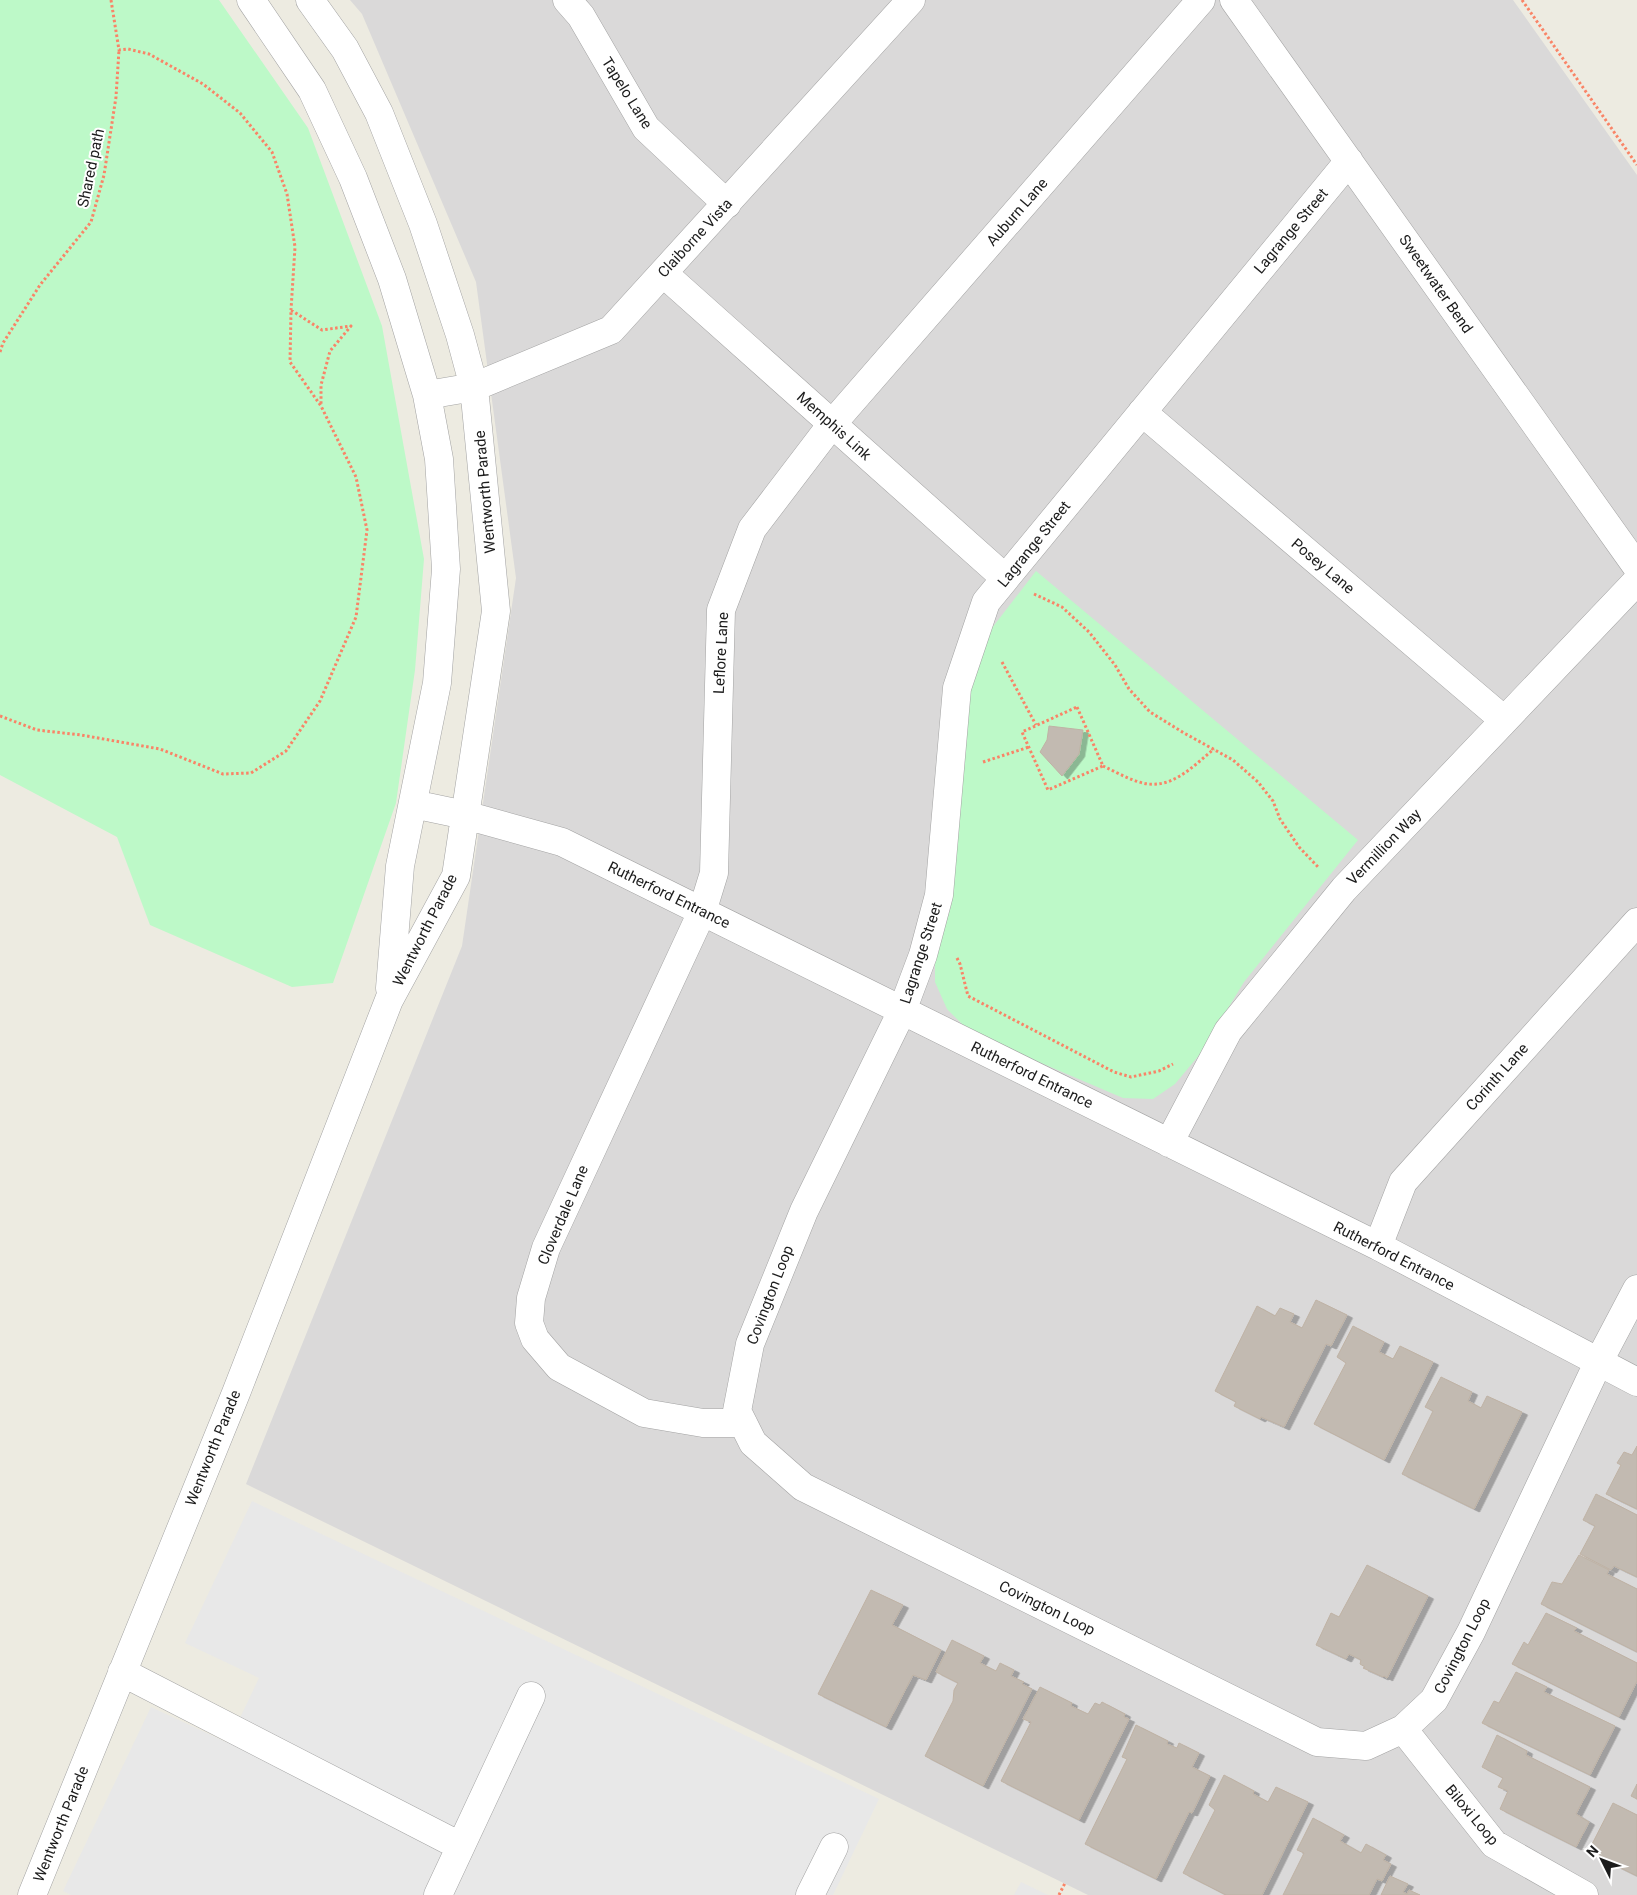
<svg xmlns="http://www.w3.org/2000/svg" width="1637" height="1895" font-family="Roboto,sans-serif">
	<style>
		.residential { fill: #dad9d9 }
		.park { fill: #bdf9c8 }
		.parking { fill: #e8e8e8 }
		.building { fill: #c2bab1; stroke: #bfb2a4; filter: url(#shadow) }
		.lines { fill: none; stroke-linecap: round; stroke-linejoin: round }
		.minor-casing { stroke: #a3a3a3; stroke-width: 29 }
		.path { stroke: #f98467; stroke-width: 3; stroke-dasharray: 2.5 2.5; stroke-linecap: butt }
		.minor { stroke: #fff; stroke-width: 28 }
		.labels { text-anchor: middle; dominant-baseline: central; stroke-width: 4; stroke-linejoin: round; paint-order: stroke }
		.street-label { font-size: 15px; fill: #1c1c1c; stroke: #fff }
	</style>
	<defs>
		<filter id="shadow"><feDropShadow dx="5.5" dy="3" stdDeviation="0" flood-color="#0004"/></filter>
	</defs>
	<rect width="100%" height="100%" fill="#edebe1"/>
	<path class="residential" d="M350,0H1513L1637,175V1895H1088L246,1484L462,946L516,578L476,282L362,14Z"/>
	<path class="park" d="M0,0H219L308,128L382,326L424,559L415,670L396,803L333,983L292,987L150,925L117,837L0,775Z
		M1036,571L1358,840L1244,982L1200,1054L1175,1084L1153,1099L1123,1098L971,1033L947,1009L935,982V962L951,906L958,838L961,757L967,695L992,628Z"/>
	<path class="parking" d="M252,1501L879,1799L833,1895H71L63,1891L151,1707L228,1743L259,1678L185,1643Z
		M1021,1882L1048,1895H1014Z"/>
	<path class="building" d="M1049,726L1083,730L1079,754L1062,776L1040,752L1047,740Z
		M1316,1300L1347,1315L1331,1346L1326,1344L1284,1427L1261,1417L1260,1419L1234,1406L1236,1402L1215,1391L1257,1306L1275,1316L1280,1308L1294,1314L1290,1322L1302,1328Z
		M1353,1326L1384,1342L1379,1352L1393,1359L1400,1346L1433,1362L1384,1460L1314,1424L1346,1363L1337,1357Z
		M1441,1377L1472,1392L1468,1401L1481,1408L1487,1396L1522,1412L1474,1509L1402,1474L1433,1411L1425,1407Z
		M1637,1446V1509L1606,1494L1621,1465L1617,1463L1624,1452L1632,1455Z
		M1596,1494L1637,1515V1577L1614,1566L1611,1570L1580,1554L1595,1526L1583,1520Z
		M1579,1555L1609,1570L1607,1574L1637,1589V1652L1541,1604L1552,1582L1562,1584Z
		M1367,1565L1428,1596L1387,1678L1384,1676L1383,1677L1363,1668L1365,1667L1360,1664L1361,1660L1349,1654L1346,1659L1316,1645L1331,1613L1339,1617Z
		M871,1590L903,1605L892,1625L941,1650L926,1680L913,1675L886,1727L818,1694Z
		M1546,1613L1577,1628L1574,1631L1637,1663V1681L1619,1717L1512,1664L1524,1642L1528,1645Z
		M952,1640L984,1656L980,1663L996,1671L1000,1663L1014,1670L1011,1676L1024,1682L1022,1684L1032,1689L983,1786L925,1756L953,1701L954,1690L958,1683L936,1672Z
		M1516,1672L1547,1687L1544,1692L1615,1726L1590,1775L1482,1723L1494,1701L1499,1703Z
		M1040,1687L1072,1703L1071,1706L1088,1714L1095,1703L1100,1705L1102,1702L1125,1714L1124,1717L1129,1719L1079,1820L1001,1781L1031,1722L1023,1719Z
		M1136,1725L1168,1741L1167,1744L1177,1748L1179,1743L1199,1753L1192,1767L1210,1776L1192,1813L1189,1812L1156,1879L1085,1844L1127,1759L1122,1757Z
		M1497,1735L1527,1751L1526,1755L1590,1787L1576,1814L1589,1822L1576,1847L1500,1809L1508,1791L1498,1787L1503,1778L1482,1767Z
		M1224,1775L1254,1791L1253,1794L1268,1802L1276,1787L1308,1802L1262,1895H1226L1183,1873L1215,1810L1209,1805Z
		M1637,1784V1799L1631,1796Z
		M1613,1803L1637,1815V1876L1588,1852Z
		M1313,1818L1344,1835L1340,1841L1361,1853L1366,1844L1386,1855L1383,1860L1391,1864L1382,1881L1377,1879L1369,1895H1283L1304,1853L1297,1850Z
		M1390,1876L1408,1884L1403,1892L1407,1894L1409,1890L1420,1895H1381Z"/>
	<g class="lines">
		<defs>
			<path id="minor" d="M251,0L312,90L353,178L392,279L427,395L439,459L446,569L437,683L400,866L390,988
				M567,0L581,16L646,128L727,204
				M1234,0L1637,567
				M1349,161L986,602L957,688L939,895L923,955L902,1011L804,1211L750,1344L737,1411L753,1443L803,1487L1317,1742L1366,1746L1403,1729L1434,1700L1471,1632L1598,1363L1637,1289
				M663,273L1005,578
				M427,395L474,387L611,330L911,0
				M1142,412L1504,720
				M413,804L465,815L562,842L1378,1246L1637,1382
				M1169,1143L1228,1031L1344,889L1637,581
				M1378,1246L1403,1182L1637,922
				M743,1423H703L644,1413L559,1367L535,1339L529,1323L531,1298L546,1248L702,912L714,873L721,610L752,529L832,424L1201,0
				M122,1672L460,1846
				M1403,1729L1494,1844L1584,1895
				M32,1895L236,1393L389,1000L456,876L496,611L474,387L460,335L423,224L379,113L345,49L310,0
				M438,1895L531,1696
				M810,1895L834,1847"/>
		</defs>
		<use href="#minor" class="minor-casing"/>
		<path class="path" d="M111,0L119,50L128,49L149,54L203,84L240,113L272,152L287,194L295,247L291,310
			M1522,0L1637,165
			M0,352L3,343L40,285L91,222L104,175L116,97L119,50
			M1034,594L1062,607L1089,632L1115,665L1129,689L1150,712L1184,733L1233,760L1258,782L1273,801L1280,819L1299,847L1319,868
			M1002,662L1036,725
			M1077,707L1103,766L1048,790L1022,732Z
			M0,716L37,730L81,735L160,749L223,774L251,773L286,751L320,701L356,617L367,530L356,477L321,406L290,362L291,310L322,330L351,326L330,351L321,385V406
			M983,762L1029,747
			M1103,766C1114,771 1126,778 1139,782C1170,792 1192,767 1214,749
			M957,958L960,964L968,996L1114,1072L1131,1077L1159,1071L1173,1064
			M1059,1895L1065,1883"/>
		<use href="#minor" class="minor"/>
	</g>
	<g class="labels">
		<g class="street-label">
			<text transform="translate(627 93) rotate(58)">Tapelo Lane</text>
			<text transform="translate(91 168) rotate(-78)">Shared path</text>
			<text transform="translate(1017 212) rotate(-49)">Auburn Lane</text>
			<text transform="translate(1291 231) rotate(-50)">Lagrange Street</text>
			<text transform="translate(695 238) rotate(-47)">Claiborne Vista</text>
			<text transform="translate(1436 284) rotate(55)">Sweetwater Bend</text>
			<text transform="translate(834 426) rotate(42)">Memphis Link</text>
			<text transform="translate(485 492) rotate(-95)">Wentworth Parade</text>
			<text transform="translate(1034 544) rotate(-51)">Lagrange Street</text>
			<text transform="translate(1323 566) rotate(40)">Posey Lane</text>
			<text transform="translate(721 653) rotate(-87)">Leflore Lane</text>
			<text transform="translate(1384 847) rotate(-46)">Vermillion Way</text>
			<text transform="translate(669 895) rotate(26)">Rutherford Entrance</text>
			<text transform="translate(425 930) rotate(-63)">Wentworth Parade</text>
			<text transform="translate(921 953) rotate(-72)">Lagrange Street</text>
			<text transform="translate(1032 1075) rotate(26)">Rutherford Entrance</text>
			<text transform="translate(1497 1077) rotate(-48)">Corinth Lane</text>
			<text transform="translate(563 1215) rotate(-67)">Cloverdale Lane</text>
			<text transform="translate(1394 1256) rotate(27)">Rutherford Entrance</text>
			<text transform="translate(770 1295) rotate(-69)">Covington Loop</text>
			<text transform="translate(213 1448) rotate(-68)">Wentworth Parade</text>
			<text transform="translate(1047 1608) rotate(26)">Covington Loop</text>
			<text transform="translate(1462 1646) rotate(-63)">Covington Loop</text>
			<text transform="translate(1472 1815) rotate(50)">Biloxi Loop</text>
			<text transform="translate(61 1824) rotate(-68)">Wentworth Parade</text>
		</g>
	</g>
	<g transform="translate(1602 1860) rotate(312)" stroke="#ffffff" stroke-width="4" paint-order="stroke">
	<path d="M0-4L9 19L0 12L-9 19Z" fill="#1c1c1c"/>
	<text y="-8" font-size="14" font-weight="bold" text-anchor="middle" fill="#1c1c1c">N</text>
	</g>
</svg>
